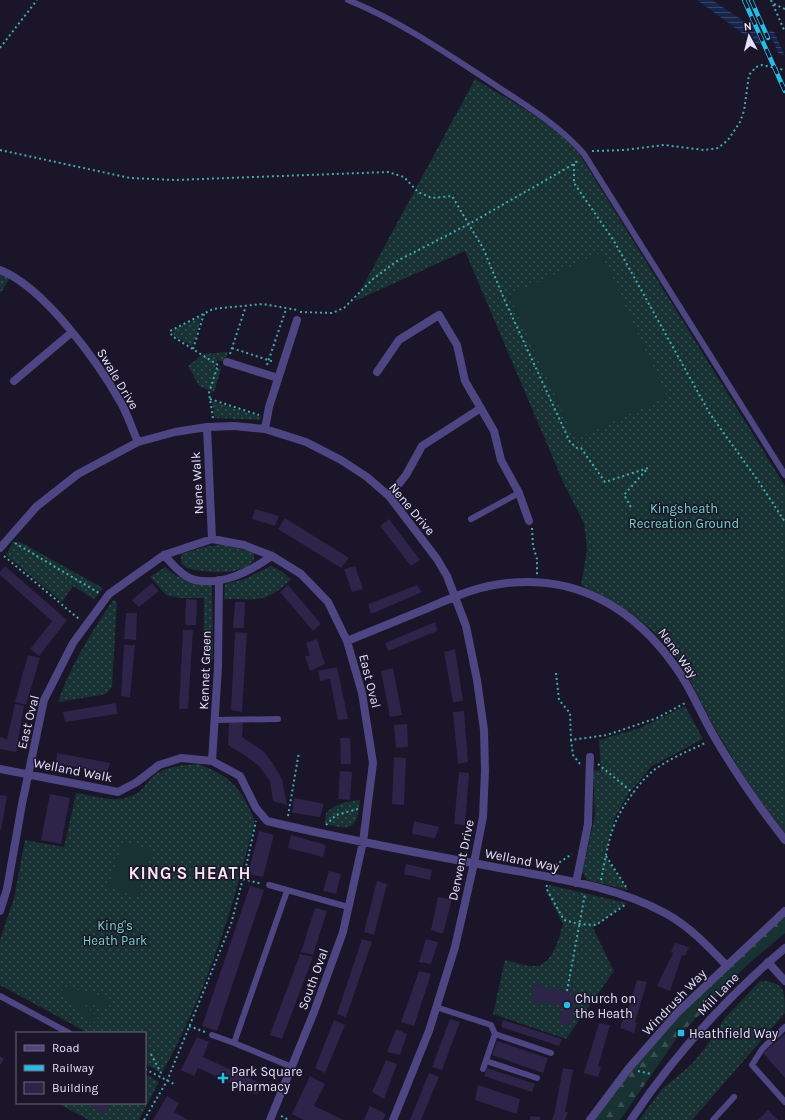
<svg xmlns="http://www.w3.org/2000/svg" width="785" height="1120" font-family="Karla,sans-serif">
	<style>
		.grass { fill: url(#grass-dots) }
		.forest { fill: url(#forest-firs) }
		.garden { fill: #183133 }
		.water { fill: url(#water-rules) }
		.pier { fill: #1a1529 }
		.building { fill: #2e2348 }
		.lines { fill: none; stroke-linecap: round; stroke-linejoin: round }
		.path { stroke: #41abaf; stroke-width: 2; stroke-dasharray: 2 3; stroke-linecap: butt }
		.service { stroke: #4e4682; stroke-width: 6 }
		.minor { stroke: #4e4682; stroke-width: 8 }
		.tertiary { stroke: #4e4682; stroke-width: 8 }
		.rail-casing { stroke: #25bde3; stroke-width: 4.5 }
		.rail { stroke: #1a1529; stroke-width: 3; stroke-dasharray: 9; stroke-linecap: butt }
		.poi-dot { fill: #25bde3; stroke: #1a1529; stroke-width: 1.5 }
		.labels { text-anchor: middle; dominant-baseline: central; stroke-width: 3; stroke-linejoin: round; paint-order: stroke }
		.street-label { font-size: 13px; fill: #e6e1fb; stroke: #1a1529 }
		.park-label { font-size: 13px; fill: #74d4c5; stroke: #1a1529 }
		.poi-label { font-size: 13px; fill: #e6e1fb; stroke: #1a1529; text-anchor: start }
		.district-label { font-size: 17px; font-weight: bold; letter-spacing: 1px; fill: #fbe3f0; stroke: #1a1529 }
	</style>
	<defs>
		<pattern id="grass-dots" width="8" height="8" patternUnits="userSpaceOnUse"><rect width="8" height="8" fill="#183133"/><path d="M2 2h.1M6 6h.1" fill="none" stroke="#3a4f51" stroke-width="1.8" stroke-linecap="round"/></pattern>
		<pattern id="forest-firs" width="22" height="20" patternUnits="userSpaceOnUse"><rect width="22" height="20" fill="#183133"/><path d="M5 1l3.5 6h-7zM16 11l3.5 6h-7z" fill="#3a4f51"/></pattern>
		<pattern id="water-rules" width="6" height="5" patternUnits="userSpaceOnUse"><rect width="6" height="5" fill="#16264c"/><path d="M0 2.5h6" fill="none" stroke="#384567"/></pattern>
	</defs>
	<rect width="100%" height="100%" fill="#1a1529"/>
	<path class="grass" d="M475,79C510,101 553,122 580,155L785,486V833C760,801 737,767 717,732C705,711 695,689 683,668C659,629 622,604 581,585L587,550L584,523L564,484L465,251L355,301Z
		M0,274L10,278L0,294Z
		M202,316L192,346L174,336L173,330Z
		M228,352L225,361H217L215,367L221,369L214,392L199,386L188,366L204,354Z
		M212,401L261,417L260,420L215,418Z
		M13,542H20L103,588L94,599L73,586L62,602L6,555Z
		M223,545L254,552V560C239,578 206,572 186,568L181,563V554L208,546Z
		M271,566L283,572L291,580C264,604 258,599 224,599L225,584L244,579Z
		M165,567L176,576L212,583L213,660L203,661L204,598H180L166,595L150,577Z
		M113,600L117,602L112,687L106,694L58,702C71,664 91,633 113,600Z
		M685,706L703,739L652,766L629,793L615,817L605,856L628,890L587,880L582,872L595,815L593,771L601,770L599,740L640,728Z
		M198,764C223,773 238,783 249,808C250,811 254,816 254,819C255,829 247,848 245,858C226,932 199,1006 162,1073L145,1064V1033H88L0,985V939L14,898L25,840L64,847L76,793C91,795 113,803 128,797C145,792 145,782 156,774C168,766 184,765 198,764Z
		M360,800C357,830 352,830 325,824L326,813C335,804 347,801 360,800Z
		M549,885L627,903L593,928L614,971L566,1039L493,1014L505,960C514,962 524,966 533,966C552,968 559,938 563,924L547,893Z
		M760,981C785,982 785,990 785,1013L692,1120H639L662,1089L692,1064L705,1048L724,1019Z
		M145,1074L159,1082L139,1120H89L57,1103H145Z"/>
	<path class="forest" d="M785,913V933L747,965L677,1038L620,1120H595L629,1071L680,1012Z"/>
	<path class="garden" d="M601,253L667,397L575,439L509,295Z
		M123,842L152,851L137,897L108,887Z
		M64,987L108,997L106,1008L86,1002L84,1004L98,1018L93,1023L60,994Z"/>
	<path class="water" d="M697,0H712L748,24L785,35V56L757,44Z"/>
	<path class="pier" d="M751,22L767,27L779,55L762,48Z
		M773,29L785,33V56Z"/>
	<path class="building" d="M255,509L279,516L275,526L252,519Z
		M285,518L349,558L341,568L278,529Z
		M389,519L420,560L411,566L380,526Z
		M5,566L67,620L39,656L30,649L52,621L0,575V572Z
		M355,566L363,589L352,592L344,569Z
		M152,583L159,591L139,607L132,600Z
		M288,585L321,624L313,631L280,592Z
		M417,585L422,592L371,614L368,604Z
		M186,599L197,600L196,625H185Z
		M235,602H245L244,628H233Z
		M126,613H137L136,640L124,639Z
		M435,622L437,631L388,651L385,643Z
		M183,630H193L188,709H179Z
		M235,632L247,633L242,712L231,710Z
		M317,639L325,664L310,671L305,656H310L306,643Z
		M124,645H135L130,697L121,696Z
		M455,649L463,701L453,702L444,652Z
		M28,655L40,658L26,705L15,702Z
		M337,667L348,719L338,720L330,679L320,681L318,671Z
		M393,668L402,715L390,717L381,671Z
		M116,703L117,714L65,722L63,712Z
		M15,704L24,706L16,752L0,749V737L7,739Z
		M464,711L468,762L458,764L453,712Z
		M229,722L243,723L242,737L263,751L272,762L282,779L287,805L273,801L270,781L260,767L246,756L228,745Z
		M407,724L408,747L396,748L394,725Z
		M340,738H350L351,764H341Z
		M57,753L110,763L107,773L56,763Z
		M394,757L406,758L404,805L392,804Z
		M340,771L352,772L350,800L338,799Z
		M459,772L469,773L465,825L454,824Z
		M50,794L70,798L61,844L41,840Z
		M0,795L7,796L1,830L0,829Z
		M294,798L324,804L320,817L292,813Z
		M414,821L439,827L435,838L412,834Z
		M259,831L274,835L263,877L248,874Z
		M291,835L326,845L323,857L288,848Z
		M406,864L432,870L430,880L404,874Z
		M329,871L341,874L336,894L323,891Z
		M377,881L387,884L374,935L364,932Z
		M250,886L264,890L217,1031L202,1026Z
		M438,897L452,899L443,934L431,930Z
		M315,908L327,911L313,955L301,952Z
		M362,939L372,942L346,1017L337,1014Z
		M426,939L438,942L431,964L419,962Z
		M675,943L689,947L685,956L682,955L670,991L657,986L673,953L671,952Z
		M300,954L313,957L282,1039L270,1035Z
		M419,971L431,974L414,1026L401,1022Z
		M637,980L647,982L635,1022L637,1023L634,1033L620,1028L623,1019L625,1020Z
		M535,984L543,985V988L571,991L570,995L576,996L570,1026L559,1024L563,1006L540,1002V1005L532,1003Z
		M450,1019L460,1022L442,1070L432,1067Z
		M334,1020L345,1025L325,1073L315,1068Z
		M503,1020L562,1039L559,1046L501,1027Z
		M599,1023L610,1025L598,1066L601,1067L598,1077L584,1073Z
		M396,1029L407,1034L400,1055L387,1052Z
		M785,1034V1078L763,1053Z
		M197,1037L209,1042L203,1057L262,1084L257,1095L198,1068L194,1076L181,1070Z
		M497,1041L548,1058L543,1073L492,1055Z
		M0,1056L4,1059L0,1065Z
		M386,1060L397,1064L384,1099L372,1092Z
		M487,1068L535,1084L532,1092L484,1076Z
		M563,1068L573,1070L565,1112H568L565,1120H552L555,1111Z
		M429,1073L439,1077L421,1120H410Z
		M310,1076L325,1084L314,1106L344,1120H304L292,1114Z
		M478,1085L520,1099L517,1114L475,1100Z
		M167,1096L179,1103L174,1112L188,1120H153Z
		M85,1103H111L105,1114Z
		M370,1106L386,1114L383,1120H364Z
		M768,1110L778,1120H758Z
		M530,1116L540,1117V1120H530Z"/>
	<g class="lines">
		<path class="path" d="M771,0L785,32
			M774,4L785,9
			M0,48L37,0
			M0,150L130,178L175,180L388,172L404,177L418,192L432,198L452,196L483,248L505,301L570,442L577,448H581L605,482L648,468L624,495L632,509
			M592,151L625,150L664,145L704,150L718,148L728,140L740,122L744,111L749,75L756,67L762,65L785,70
			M574,164V183L614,241L710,414L759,482L785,522
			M300,312L332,313L344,308L373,279L397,261L469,224L574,164L579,159
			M232,348L274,362
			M193,349L204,314
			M230,354L246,306
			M218,365L172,336L170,331L213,309L263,304L297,310
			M267,365L286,309
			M210,399L259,415
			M213,418L209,393L217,368L220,366
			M532,528L533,546L537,559V575
			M15,543L99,593
			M4,556L79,619
			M556,673L559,700L570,713L571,740
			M580,764L573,755L571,740L607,735L657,718L687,702
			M598,764L633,793
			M288,816L299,752
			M326,825L336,815L358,809
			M606,856L626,887
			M551,868L572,854
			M243,879L262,884
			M601,880C609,841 610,822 636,789C643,780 650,772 660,766C675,756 691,750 707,742
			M547,885L546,888L564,920L579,924L596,925L625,905
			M567,991L585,894
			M704,1000L706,1006
			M189,1026L205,1032
			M151,1054L161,1073L160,1077
			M145,1069L174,1084
			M638,1071L651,1074
			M281,1116L289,1120
			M144,1120L167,1081L231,924L246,867L256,821"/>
		<path class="service" d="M348,0C402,22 449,55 498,87C528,107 560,126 584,154L785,475
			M471,519L519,493
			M215,720L278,719
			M269,885L348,907
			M287,891L234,1043L292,1067
			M0,996L69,1033
			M436,1007L491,1025L495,1034L483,1069
			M785,1027L762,1049L752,1065L785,1102
			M495,1034L551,1053
			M212,1035L234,1043
			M486,1061L537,1078
			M713,1120L734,1097"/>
		<path class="minor" d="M0,270C44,287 98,362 121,403C128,415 132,429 138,442
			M227,362L278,378
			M377,372L399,340L439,315L457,345L465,381L494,431L501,460L519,493L529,521
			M14,381L72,332
			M207,427L212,539
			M265,429L269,407L297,320
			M389,496L406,475L422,446L481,408
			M0,548L36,507L78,474L138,442L175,432L207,427L234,426L265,429L306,442L341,460L367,477L389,496L437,559L447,576L466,626L477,680L484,730L485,771L483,817L474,863L455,947L429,1031L393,1120
			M164,555C172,564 183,577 195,580C223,586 250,571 272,556
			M347,641C374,630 401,619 428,608C449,599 471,589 494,585C574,571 635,607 679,672C693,693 702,716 715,738C736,774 760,808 785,840
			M212,761L218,667L219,580
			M0,769L118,792L137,782L159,765L181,758L212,761L240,776L256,808L267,821C345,840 425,854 505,869C559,879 615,886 665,913C689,926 708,946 727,966
			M576,883L588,824L590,757
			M0,911L7,889L22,804L44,700L73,643L109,594L164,555L212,539L244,545L272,556L301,574L328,602L347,641L362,693L373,763L363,842L343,932L314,1012L270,1120
			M768,962L785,981
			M590,1120L629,1068L678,1012L785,911"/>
		<path class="tertiary" d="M631,1120C674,1055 726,998 785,948"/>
		<defs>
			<path id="rail" d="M744,0L785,91
				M751,0L768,38"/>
		</defs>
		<use href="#rail" class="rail-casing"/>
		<use href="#rail" class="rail"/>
	</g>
	<g class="poi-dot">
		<circle cx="567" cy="1005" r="4"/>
		<rect x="677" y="1029" width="8" height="8" rx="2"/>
		<path d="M221 1072h4v4h4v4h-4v4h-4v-4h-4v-4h4z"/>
	</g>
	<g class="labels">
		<g class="street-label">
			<text transform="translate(118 379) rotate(59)">Swale Drive</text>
			<text transform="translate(197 483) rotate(-93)">Nene Walk</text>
			<text transform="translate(412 509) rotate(50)">Nene Drive</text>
			<text transform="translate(678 653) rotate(54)">Nene Way</text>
			<text transform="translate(205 670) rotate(-88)">Kennet Green</text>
			<text transform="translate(370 681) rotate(76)">East Oval</text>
			<text transform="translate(28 722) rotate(-76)">East Oval</text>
			<text transform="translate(73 770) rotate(11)">Welland Walk</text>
			<text transform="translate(461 860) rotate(-78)">Derwent Drive</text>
			<text transform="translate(522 860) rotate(11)">Welland Way</text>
			<text transform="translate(313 979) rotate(-70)">South Oval</text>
			<text transform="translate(718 994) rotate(-46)">Mill Lane</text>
			<text transform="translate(674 1002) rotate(-46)">Windrush Way</text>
		</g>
		<g class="park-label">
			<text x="684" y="508">Kingsheath<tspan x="684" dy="15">Recreation Ground</tspan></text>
			<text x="115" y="925">King's<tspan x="115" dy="15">Heath Park</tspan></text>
		</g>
		<g class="poi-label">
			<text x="575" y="998">Church on<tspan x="575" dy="15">the Heath</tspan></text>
			<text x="689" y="1033">Heathfield Way</text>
			<text x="231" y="1071">Park Square<tspan x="231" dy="15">Pharmacy</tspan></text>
		</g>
		<g class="district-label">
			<text x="190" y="873">KING'S HEATH</text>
		</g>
	</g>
	<rect x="16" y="1032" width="130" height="72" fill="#1a1529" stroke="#6c677d"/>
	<rect x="24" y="1045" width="20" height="6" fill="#4e4682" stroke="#6c677d"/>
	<text x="52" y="1052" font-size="12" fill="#e6e1fb">Road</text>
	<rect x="24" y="1065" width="20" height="6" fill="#25bde3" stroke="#6c677d"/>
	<text x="52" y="1072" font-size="12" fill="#e6e1fb">Railway</text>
	<rect x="24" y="1082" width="20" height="12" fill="#2e2348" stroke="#6c677d"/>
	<text x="52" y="1092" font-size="12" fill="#e6e1fb">Building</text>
	<g transform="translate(749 36) rotate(353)" stroke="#1a1529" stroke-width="3" paint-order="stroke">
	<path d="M0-3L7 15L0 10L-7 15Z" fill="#e6e1fb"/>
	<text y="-6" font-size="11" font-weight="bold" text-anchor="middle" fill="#e6e1fb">N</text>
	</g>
</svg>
